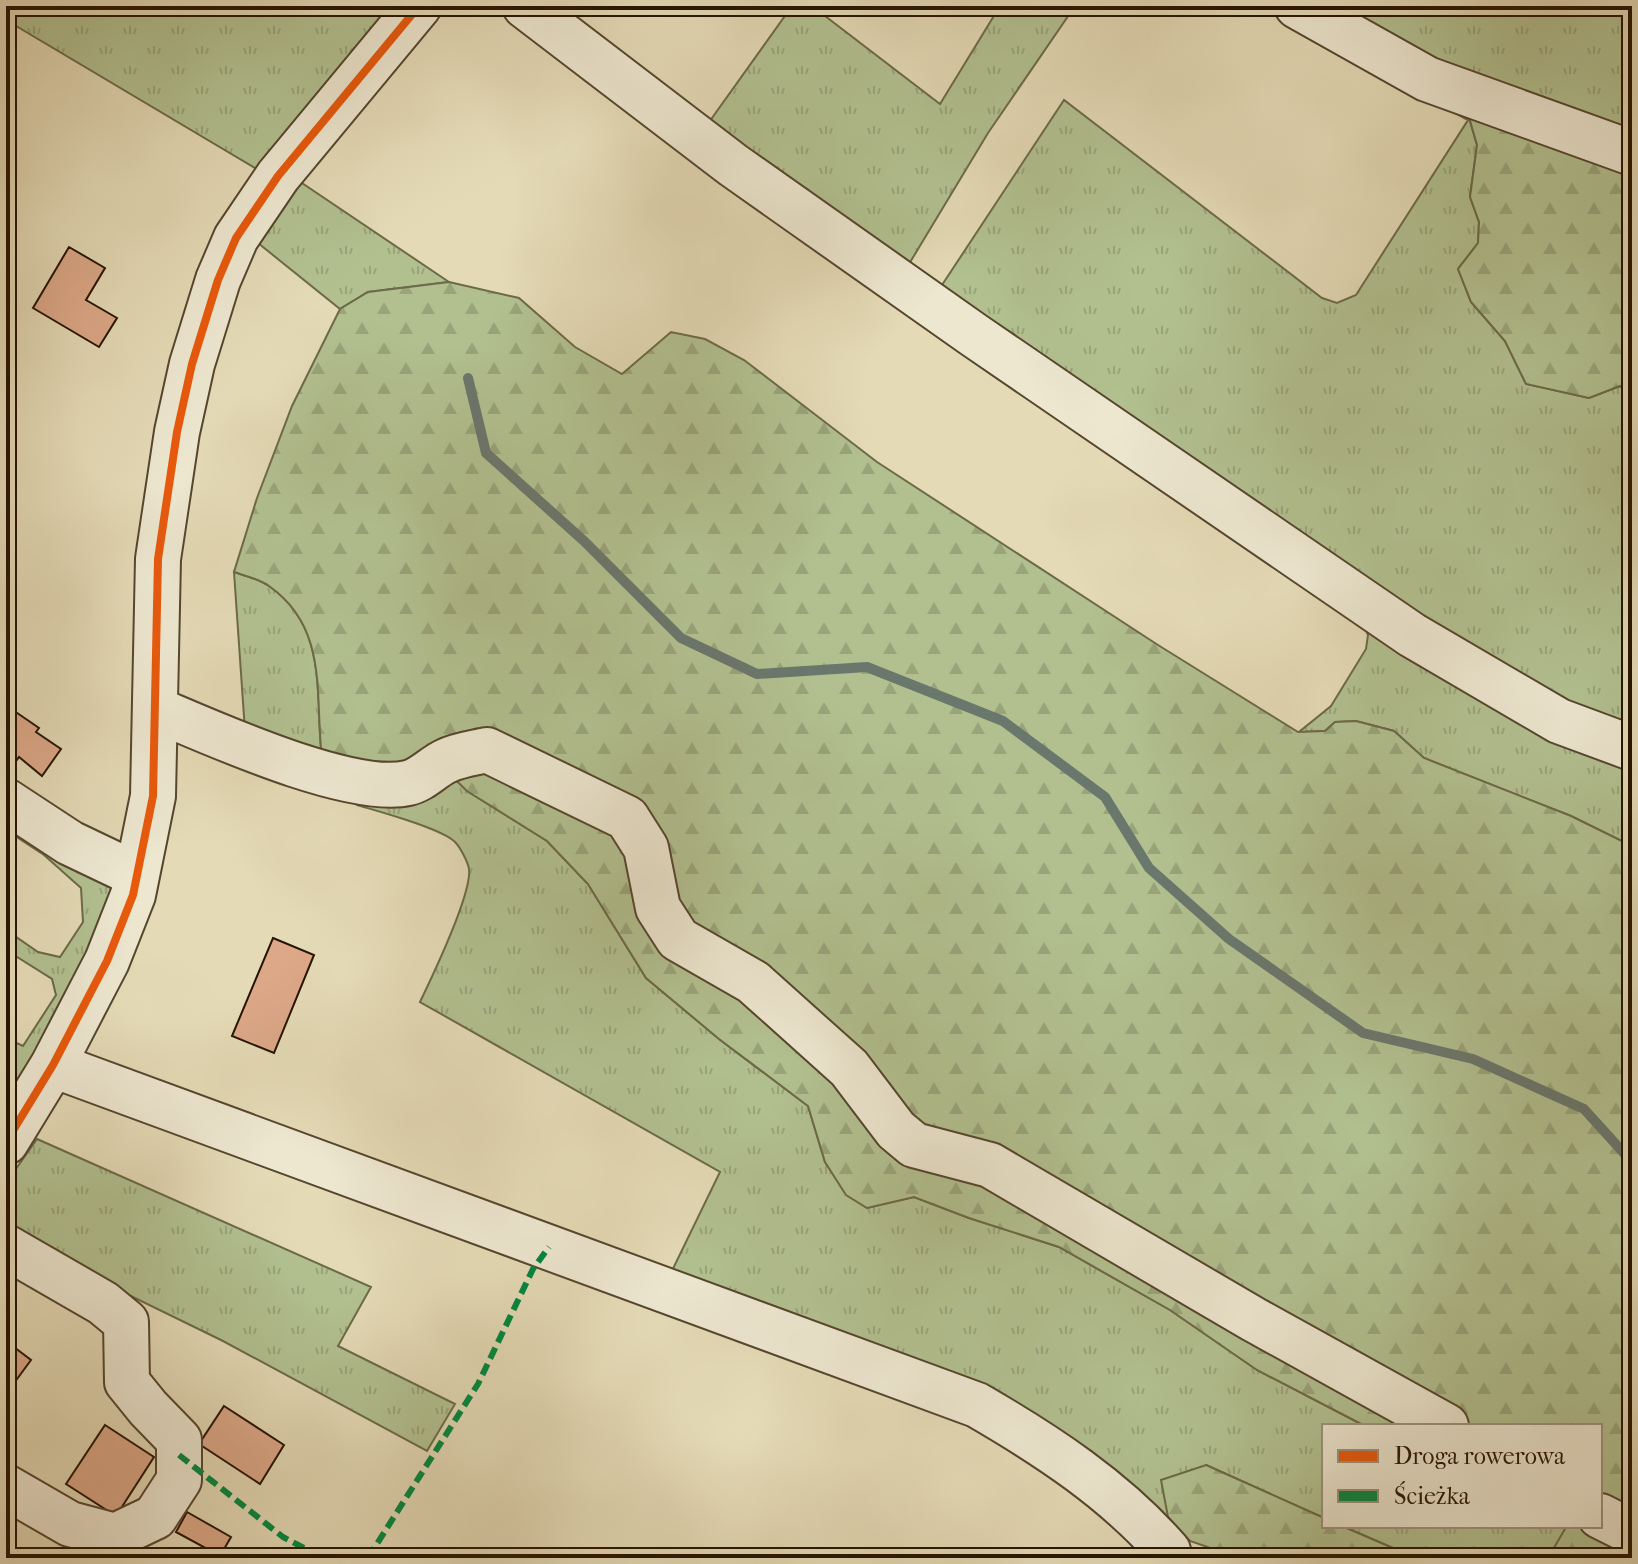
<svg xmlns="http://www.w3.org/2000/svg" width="1638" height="1564" font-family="'IM FELL French Canon',serif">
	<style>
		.grass { fill: url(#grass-tufts); stroke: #6c6a48; stroke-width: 2 }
		.forest { fill: url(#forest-firs); stroke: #6c6a48; stroke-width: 2 }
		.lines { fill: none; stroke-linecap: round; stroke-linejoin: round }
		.stream { stroke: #6a776d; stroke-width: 10 }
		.building { fill: #dca888; stroke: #261400; stroke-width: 2 }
		.minor-casing { stroke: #56462e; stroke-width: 48 }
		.minor { stroke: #ede7d0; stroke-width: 44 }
		.quiet { stroke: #00873e; stroke-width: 6; stroke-dasharray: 12 6; stroke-linecap: butt }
		.cycleway-casing { stroke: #ede7d0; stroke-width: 13 }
		.cycleway { stroke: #e8590c; stroke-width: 8 }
	</style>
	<defs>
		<pattern id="grass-tufts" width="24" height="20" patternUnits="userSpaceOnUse" patternTransform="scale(2)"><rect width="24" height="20" fill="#b2c090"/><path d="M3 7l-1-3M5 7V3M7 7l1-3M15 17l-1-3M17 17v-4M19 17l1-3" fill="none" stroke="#99a47a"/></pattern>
		<pattern id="forest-firs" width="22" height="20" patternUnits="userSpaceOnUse" patternTransform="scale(2)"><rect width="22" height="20" fill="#b2c090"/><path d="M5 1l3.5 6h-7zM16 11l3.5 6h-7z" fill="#99a47a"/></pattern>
	</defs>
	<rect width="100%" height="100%" fill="#e4dab6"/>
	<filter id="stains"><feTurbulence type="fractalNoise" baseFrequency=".0025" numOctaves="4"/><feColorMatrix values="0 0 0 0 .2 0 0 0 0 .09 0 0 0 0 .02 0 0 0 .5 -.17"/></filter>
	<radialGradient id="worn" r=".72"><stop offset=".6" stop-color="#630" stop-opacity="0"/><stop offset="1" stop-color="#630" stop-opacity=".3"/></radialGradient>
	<path class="grass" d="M6,6H399L260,171L6,20Z
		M792,6H812L940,104L1000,6H1075L988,133L909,264L942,285L1064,100L1322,298L1337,303L1356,295L1468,120L1259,6H1286L1466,107L1477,145L1470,197L1479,222L1478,243L1458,269L1471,302L1505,341L1526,384L1589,398L1620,386L1632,396V740L1468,653L702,132Z
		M1318,6H1632V147Z
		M296,179L449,282L368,292L340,309L253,239Z
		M234,572C245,576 260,579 269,586C332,630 313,702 323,766L245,731Z
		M1363,623L1632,757V846L1571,816L1424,758L1394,731L1356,721L1335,722L1325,731L1299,732L1331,706L1366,649L1368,635Z
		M447,771L467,791L547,841L588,884L646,978L719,1039L808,1106L825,1162L847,1195L867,1208L914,1197L969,1218L1059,1247L1170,1310L1257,1370L1365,1426H1324V1518L1206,1465L1168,1517L1190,1541L1057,1444L667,1281L720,1172L420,1002C432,977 472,893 469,869C468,862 460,847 455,842C441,828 377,811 357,805V792Z
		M6,816L120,887L6,1120V1081L12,1068L6,1063V1038L23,1046L56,995L52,979L6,950V930L38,952L60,957L83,922L81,888L44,855L6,830Z
		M37,1139L371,1287L338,1346L455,1404L427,1451L223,1341L6,1235V1183Z
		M1342,1526H1562L1566,1529L1548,1558H1416Z"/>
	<path class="forest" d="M1466,107L1632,165V396L1620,386L1589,398L1526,384L1505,341L1471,302L1458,269L1478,243L1479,222L1470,197L1477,145Z
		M449,282L519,298L575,347L622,374L671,332L705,339L744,360L877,462L1158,645L1298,732L1325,731L1335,722L1356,721L1394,731L1424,758L1571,816L1632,846V1558H1548L1565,1529L1562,1526H1600V1426H1365L1257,1370L1170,1310L1059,1247L969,1218L914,1197L867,1208L846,1195L825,1162L808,1106L719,1039L646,978L588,884L547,841L467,791L426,751L384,773L323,766C313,702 332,630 269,586C260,579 245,576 234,572L257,498L292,406L340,309L368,292Z
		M1206,1465L1324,1518V1526H1342L1416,1558H1239L1190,1541L1168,1517L1161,1480Z"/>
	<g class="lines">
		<path class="stream" d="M468,378L486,453L584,541L681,638L757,674L867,667L1003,721L1105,797L1149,868L1229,939L1363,1033L1473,1059L1584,1109L1632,1162"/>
	</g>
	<path class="building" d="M69,247L105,268L86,300L117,318L99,347L33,308Z
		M6,467L14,472L6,484Z
		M7,706L39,728L36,732L61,749L42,776L19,757L6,775Z
		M273,938L314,955L274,1053L232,1036Z
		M6,1341L31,1360L6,1394Z
		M224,1406L284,1445L260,1484L199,1444Z
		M105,1425L154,1457L116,1516L66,1484Z
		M187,1512L231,1537L220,1556L176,1532Z"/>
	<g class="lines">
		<defs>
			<path id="minor" d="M525,6L733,165L974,335L1412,635L1559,721L1632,748
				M1297,6L1427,79L1632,153
				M155,709C212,733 350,796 408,783C422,780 433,767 446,761C458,755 474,753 487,750L627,818L646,848L658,908L678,939L753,982L849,1068L896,1130L914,1145L990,1165L1253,1319L1446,1426
				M6,801L70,843L137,875
				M53,1065L977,1405C1046,1445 1115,1490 1168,1551L1167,1558
				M6,1142L53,1065L107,961L133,895L153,796L158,559L177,432L192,364L218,280L236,238L278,176L419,6
				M6,1247L103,1303L126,1322L127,1382L148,1408L179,1440V1480L155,1517L115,1536L70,1524L6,1487
				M1600,1516L1632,1532"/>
		</defs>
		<use href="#minor" class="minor-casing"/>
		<use href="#minor" class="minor"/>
		<path class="quiet" d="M179,1455L283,1537L323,1558
			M1168,1551L1192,1558
			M368,1558L478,1384L533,1269L549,1247"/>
		<defs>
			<path id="cycleway" d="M6,1142L53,1065L107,961L133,895L153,796L158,559L177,432L192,364L218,280L236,238L278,176L419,6"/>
		</defs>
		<use href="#cycleway" class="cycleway-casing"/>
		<use href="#cycleway" class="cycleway"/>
	</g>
	<rect width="1638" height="1564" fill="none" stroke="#e4dab6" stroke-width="32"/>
	<rect x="8" y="8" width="1622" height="1548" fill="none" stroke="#261400" stroke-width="4"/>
	<rect x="16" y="16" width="1606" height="1532" fill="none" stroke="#261400" stroke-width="2"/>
	<rect x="1322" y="1424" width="280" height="104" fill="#ede7d0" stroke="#9d937d" stroke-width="2"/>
	<rect x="1338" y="1450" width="40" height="12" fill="#e8590c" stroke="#9d937d" stroke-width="2"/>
	<text x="1394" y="1464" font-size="24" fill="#261400">Droga rowerowa</text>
	<rect x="1338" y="1490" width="40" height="12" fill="#00873e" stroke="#9d937d" stroke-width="2"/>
	<text x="1394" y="1504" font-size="24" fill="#261400">Ścieżka</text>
	<rect width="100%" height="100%" filter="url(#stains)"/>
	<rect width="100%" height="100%" fill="url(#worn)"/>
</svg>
